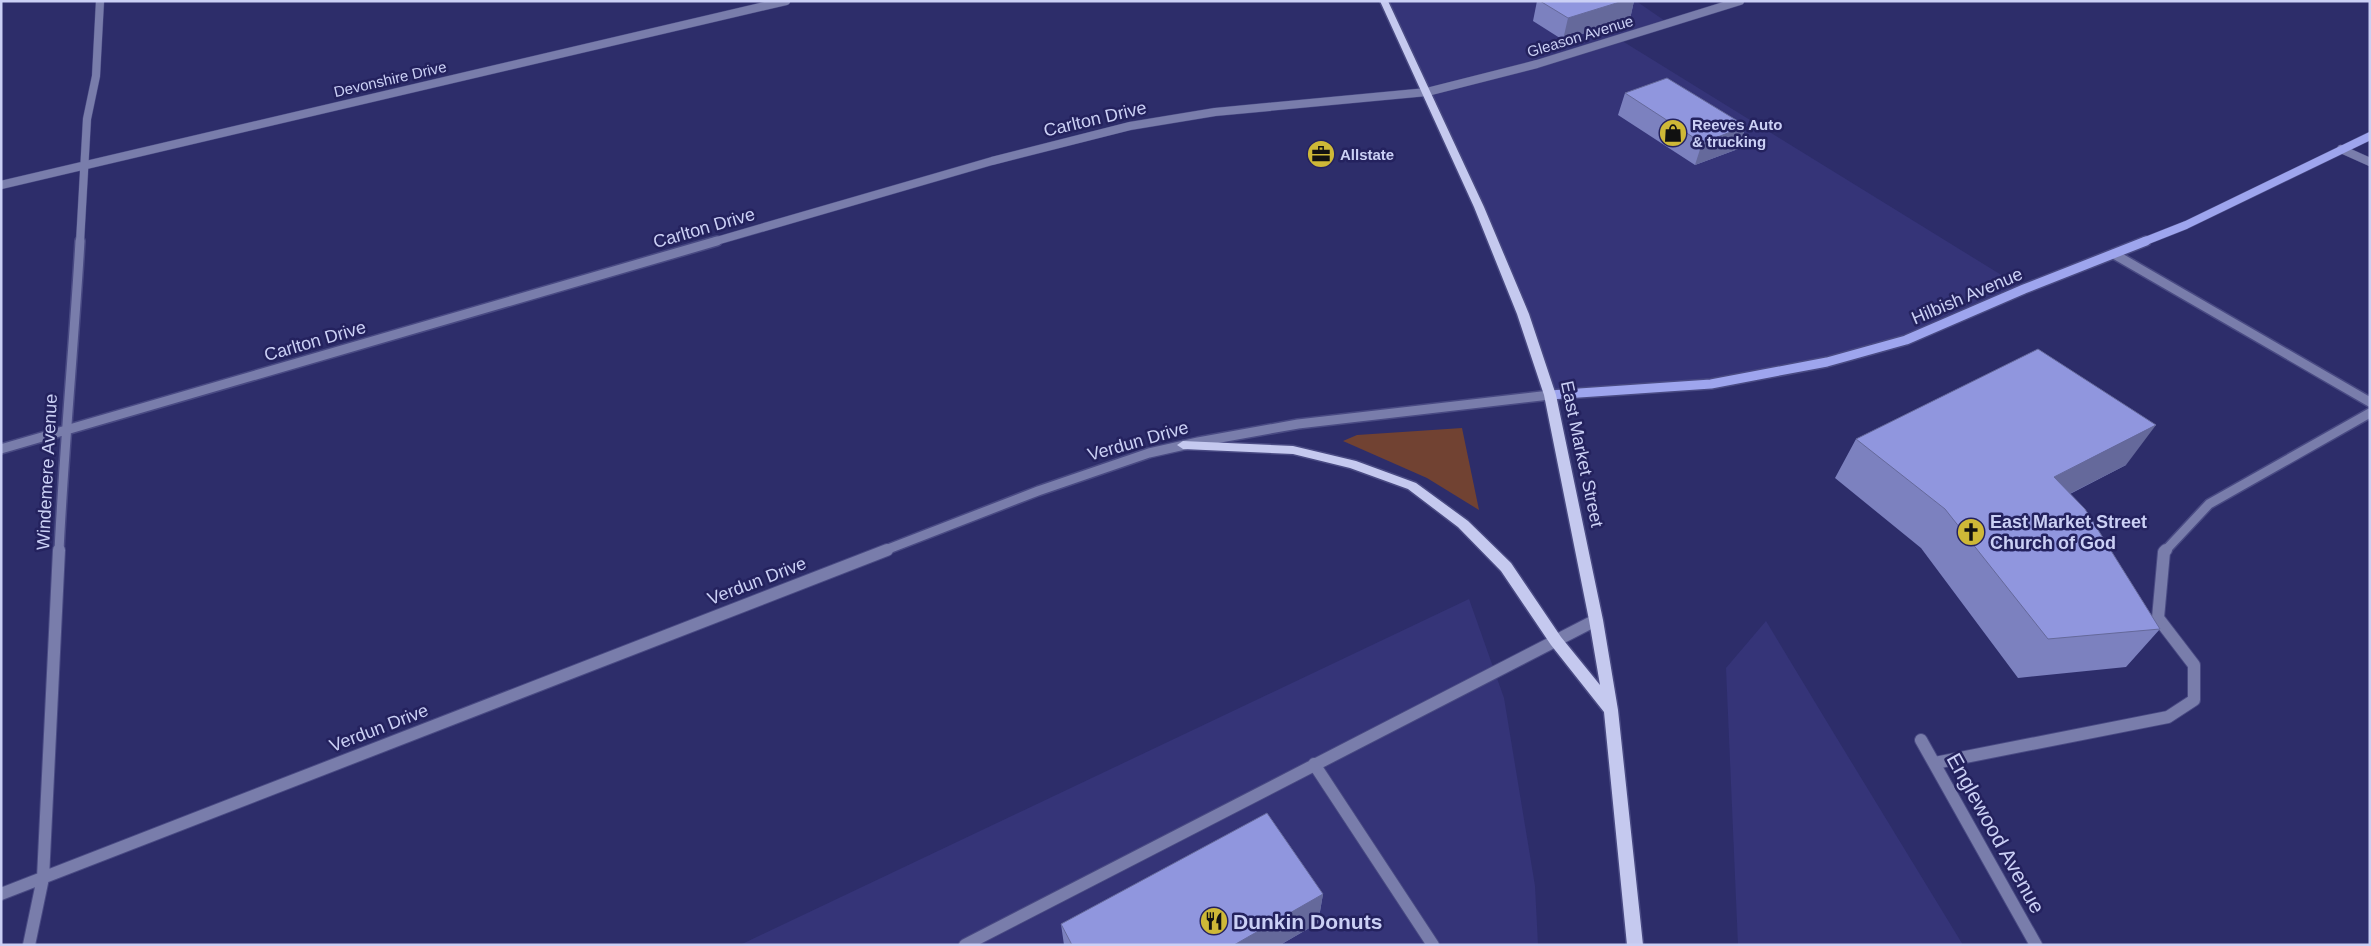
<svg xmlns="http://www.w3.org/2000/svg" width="2371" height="946" font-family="Helvetica,sans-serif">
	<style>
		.built { fill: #353478 }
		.green { fill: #714232 }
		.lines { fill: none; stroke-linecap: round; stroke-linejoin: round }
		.lane-far1-casing { stroke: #494a83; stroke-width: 12 }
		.lane-casing { stroke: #494a83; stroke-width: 14 }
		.street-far2-casing { stroke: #494a83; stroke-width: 9 }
		.street-far1-casing { stroke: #494a83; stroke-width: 12 }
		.street-casing { stroke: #494a83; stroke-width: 14 }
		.secondary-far1-casing { stroke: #494a83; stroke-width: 9 }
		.secondary-casing { stroke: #494a83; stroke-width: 12 }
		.primary-casing { stroke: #494a83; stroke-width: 3 }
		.lane-far1 { stroke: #797dab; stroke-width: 9 }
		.lane { stroke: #797dab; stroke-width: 12 }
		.street-far2 { stroke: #797dab; stroke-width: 8 }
		.street-far1 { stroke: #797dab; stroke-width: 9 }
		.street { stroke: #797dab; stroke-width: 12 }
		.secondary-far1 { stroke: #9ea5ee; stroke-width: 8 }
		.secondary { stroke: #9ea5ee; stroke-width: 9 }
		.primary { fill: #c5c9ef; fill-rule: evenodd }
		.wall { fill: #7c81bf }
		.shaded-wall { fill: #65699b }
		.building { fill: #9096de; stroke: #65699b }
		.labels { text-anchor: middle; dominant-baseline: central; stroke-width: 5; stroke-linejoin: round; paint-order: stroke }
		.far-street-label { font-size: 15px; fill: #cbd0f5; stroke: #24225e }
		.far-poi-label { font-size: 15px; font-weight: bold; fill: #cbd0f5; stroke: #24225e; text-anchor: start }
		.street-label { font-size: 18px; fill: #cbd0f5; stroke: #24225e }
		.poi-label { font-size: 18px; font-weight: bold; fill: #cbd0f5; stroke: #24225e; text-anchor: start }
		.near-street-label { font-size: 21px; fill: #cbd0f5; stroke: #24225e }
		.near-poi-label { font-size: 21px; font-weight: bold; fill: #cbd0f5; stroke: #24225e; text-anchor: start }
	</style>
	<rect width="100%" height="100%" fill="#2d2d6a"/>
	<path class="built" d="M1384,1H1636L1668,23L1619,39L2024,289L1906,340L1711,384L1550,395L1523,314Z
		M1469,599L1504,698L1535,886L1538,945H740Z
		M1766,621L1830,727L1963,945H1738L1726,668Z"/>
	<path class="green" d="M1462,428L1479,510L1427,478L1343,441L1357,435Z"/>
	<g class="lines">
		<defs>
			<path id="lane-far1" d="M2114,254L2370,402
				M2165,551L2209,504L2370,413"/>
			<path id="lane" d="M1935,763L2168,717L2194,700V665L2158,618L2164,552L2166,550
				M1314,764L1433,945
				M965,945L1596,620"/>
			<path id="street-far2" d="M2341,149L2370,162
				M1,185L786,1
				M80,242L87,119L96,76L100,1
				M713,242L992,161L1130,126L1215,112L1427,92L1537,64L1740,1"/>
			<path id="street-far1" d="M1,449L717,241
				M59,551C64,447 74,344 80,241
				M883,551L1038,491L1149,453L1198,442L1298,424L1550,395"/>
			<path id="street" d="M1921,740L2036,945
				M1,894L887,550
				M29,945L43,878L59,550"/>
			<path id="secondary-far1" d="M2143,242L2186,225L2370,136"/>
			<path id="secondary" d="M1550,395L1711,384L1827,362L1906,340L2024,289L2146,241"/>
			<path id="primary" d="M1380,1H1388L1484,207L1529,314L1556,395L1603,620L1618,710L1643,945H1627L1604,712L1551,645L1501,571L1458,527L1408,489L1350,468L1293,454L1183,449L1177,445L1183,441L1293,446L1356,461L1416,483L1468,521L1511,563L1561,637L1600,685L1589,620L1544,395L1517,314L1474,207Z"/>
		</defs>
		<use href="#lane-far1" class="lane-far1-casing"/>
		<use href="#lane" class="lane-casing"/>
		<use href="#street-far2" class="street-far2-casing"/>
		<use href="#street-far1" class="street-far1-casing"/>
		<use href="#street" class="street-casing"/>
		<use href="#secondary-far1" class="secondary-far1-casing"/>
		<use href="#secondary" class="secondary-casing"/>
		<use href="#primary" class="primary-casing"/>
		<use href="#lane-far1" class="lane-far1"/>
		<use href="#lane" class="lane"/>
		<use href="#street-far2" class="street-far2"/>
		<use href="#street-far1" class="street-far1"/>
		<use href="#street" class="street"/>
		<use href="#secondary-far1" class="secondary-far1"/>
		<use href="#secondary" class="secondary"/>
		<use href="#primary" class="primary"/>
	</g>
	<path class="wall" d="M1537,1H1634L1630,19L1563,40L1533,21Z
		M1625,93L1746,126L1738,149L1695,165L1618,115Z
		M1856,439L2126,465L2070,494L2160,629L2126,667L2018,678L1921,548L1835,478Z
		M1323,894L1318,923L1280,945H1064L1061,924Z"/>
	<path class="shaded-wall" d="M1623,1H1634L1630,19L1563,40L1568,18Z
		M1746,126L1738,149L1695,165L1702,143Z
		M2156,425L2126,465L2026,516L2054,477Z
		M1323,894L1318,923L1280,945H1234Z"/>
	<path class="building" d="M1540,1H1623L1568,18Z
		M1667,78L1746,126L1702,143L1625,93Z
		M2038,349L2156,425L2054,477L2085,509L2160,629L2048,639L1945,509L1856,439Z
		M1267,813L1323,894L1234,945H1072L1061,924Z"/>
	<defs>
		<symbol id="shop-disc" viewBox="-11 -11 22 22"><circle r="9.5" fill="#ceb837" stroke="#24225e"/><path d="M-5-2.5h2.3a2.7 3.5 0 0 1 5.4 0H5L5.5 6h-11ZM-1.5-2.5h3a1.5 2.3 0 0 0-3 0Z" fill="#111"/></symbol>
		<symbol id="office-disc" viewBox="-11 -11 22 22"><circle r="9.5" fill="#ceb837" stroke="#24225e"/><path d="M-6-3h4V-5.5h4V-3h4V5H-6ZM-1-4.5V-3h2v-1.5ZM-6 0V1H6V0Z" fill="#111"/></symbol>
		<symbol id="church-disc" viewBox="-11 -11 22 22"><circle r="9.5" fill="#ceb837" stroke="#24225e"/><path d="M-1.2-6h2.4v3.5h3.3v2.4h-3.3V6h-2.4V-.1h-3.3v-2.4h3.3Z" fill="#111"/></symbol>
		<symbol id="restaurant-disc" viewBox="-11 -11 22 22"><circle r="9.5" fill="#ceb837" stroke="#24225e"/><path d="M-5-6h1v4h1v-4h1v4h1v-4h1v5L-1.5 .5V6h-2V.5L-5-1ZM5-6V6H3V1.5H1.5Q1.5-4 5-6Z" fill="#111"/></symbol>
	</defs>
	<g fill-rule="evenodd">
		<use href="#shop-disc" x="1657" y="117" width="32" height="32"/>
		<use href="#office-disc" x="1305" y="138" width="32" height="32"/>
		<use href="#church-disc" x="1955" y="516" width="32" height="32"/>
		<use href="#restaurant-disc" x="1198" y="905" width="32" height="32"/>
	</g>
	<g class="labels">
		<g class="far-street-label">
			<text transform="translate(1580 36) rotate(-17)">Gleason Avenue</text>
			<text transform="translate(390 79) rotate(-13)">Devonshire Drive</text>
		</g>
		<g class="far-poi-label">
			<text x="1692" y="124">Reeves Auto<tspan x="1692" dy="17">&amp; trucking</tspan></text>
			<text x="1340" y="154">Allstate</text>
		</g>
		<g class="street-label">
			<text transform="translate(1095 119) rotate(-13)">Carlton Drive</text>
			<text transform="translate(704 228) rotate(-16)">Carlton Drive</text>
			<text transform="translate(1967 296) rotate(-23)">Hilbish Avenue</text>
			<text transform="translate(315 341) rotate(-16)">Carlton Drive</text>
			<text transform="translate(1138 441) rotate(-16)">Verdun Drive</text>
			<text transform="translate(1582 454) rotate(78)">East Market Street</text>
			<text transform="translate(47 472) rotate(-87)">Windemere Avenue</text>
			<text transform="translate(757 581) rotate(-21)">Verdun Drive</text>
			<text transform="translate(379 728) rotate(-21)">Verdun Drive</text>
		</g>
		<g class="poi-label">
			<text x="1990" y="522">East Market Street<tspan x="1990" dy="21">Church of God</tspan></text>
		</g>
		<g class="near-street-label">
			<text transform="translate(1996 833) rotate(61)">Englewood Avenue</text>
		</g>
		<g class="near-poi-label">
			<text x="1233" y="921">Dunkin Donuts</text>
		</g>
	</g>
	<rect width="2371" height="946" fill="none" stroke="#cbd0f5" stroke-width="5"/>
</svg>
